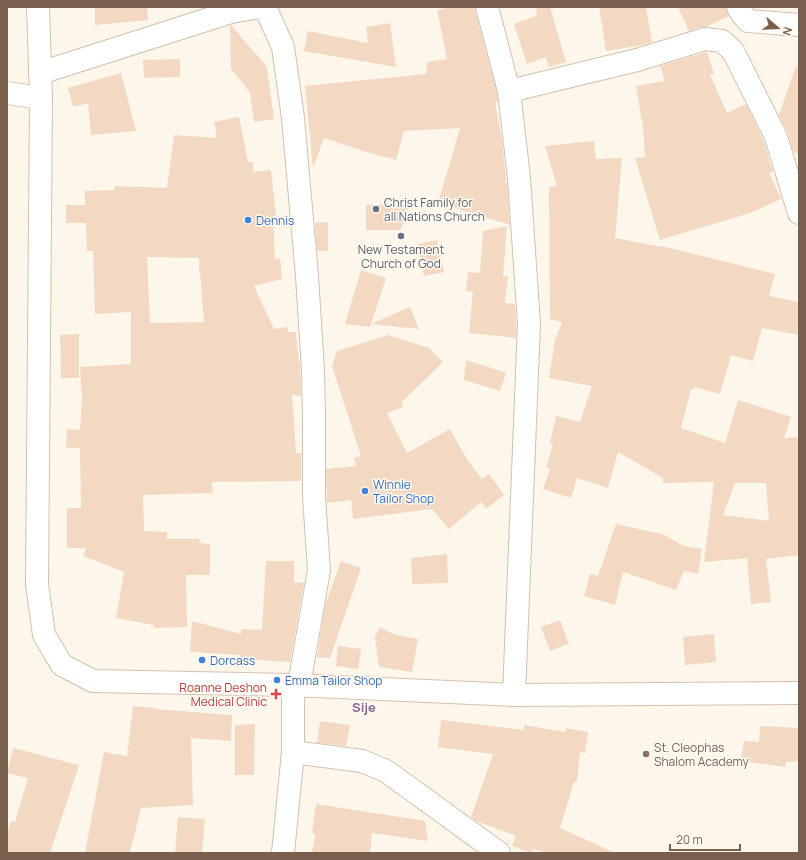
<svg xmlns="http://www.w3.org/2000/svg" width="806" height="860" font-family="Manrope,sans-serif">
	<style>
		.building { fill: #f3d8c2; fill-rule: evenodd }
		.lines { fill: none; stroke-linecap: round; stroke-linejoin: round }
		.street-casing { stroke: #d1c0af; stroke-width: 24 }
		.secondary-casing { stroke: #d4c1ad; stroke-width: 24 }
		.street { stroke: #fff; stroke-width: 22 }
		.secondary { stroke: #fff; stroke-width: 22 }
		.worship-dot { fill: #6b7280; stroke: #fffbf2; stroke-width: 1.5 }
		.shop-dot { fill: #3f7fe0; stroke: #fffbf2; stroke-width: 1.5 }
		.health-dot { fill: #e0444e; stroke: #fffbf2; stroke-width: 1.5 }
		.education-dot { fill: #8d6e63; stroke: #fffbf2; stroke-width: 1.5 }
		.labels { text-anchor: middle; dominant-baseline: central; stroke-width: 3; stroke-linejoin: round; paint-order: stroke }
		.worship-label { font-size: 12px; fill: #5b616d; stroke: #fffbf2; text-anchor: start }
		.shop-label { font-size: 12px; fill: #366cbe; stroke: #fffbf2; text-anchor: start }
		.health-label { font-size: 12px; fill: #be3a42; stroke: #fffbf2; text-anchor: end }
		.education-label { font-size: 12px; fill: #785e54; stroke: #fffbf2; text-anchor: start }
		.neighbourhood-label { font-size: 13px; font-weight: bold; fill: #886595; stroke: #fffbf2 }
	</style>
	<rect width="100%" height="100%" fill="#fdf7eb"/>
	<path class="building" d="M95,7H147L148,20L95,25Z
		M453,7H475V10L497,93L498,102H495L502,140L506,178L505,183H507L510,225L438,203L460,128L404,131L396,160L363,151L324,138L313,168L305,86L426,74L427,62L447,59L437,10Z
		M537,7H550L566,62L549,67L546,57L527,64L514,24L536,16Z
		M599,7H646L652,42L642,45L606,51Z
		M678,7H726L729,16L706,27H701L689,31Z
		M390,23L396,67L304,51L308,31L368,43L366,27Z
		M231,25L267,67L274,119L254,122L250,92L231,69L230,26Z
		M707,52L714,74L710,75L727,113L746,104L764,142L773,172L769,173L781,199L750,213L660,240L635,158L645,157L643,128L636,86L665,81L660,66Z
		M180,59V77L144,78L143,60Z
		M796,66L799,67V155L793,151L788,133L779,115Z
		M121,73L136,131L91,135L88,103L73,107L68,88Z
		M239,117L248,162H253V172L271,170L276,216H273L275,260L280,258L282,279L254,286L274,329L287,327L288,332H296L299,363H300L301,397L292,394L296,453H301V481L212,482L213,493L143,495L144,531L167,532V539H200L199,543L210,544V575H186L187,627L154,628V625L116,618L124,572L83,556L86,548H67V508H81L80,448H66L67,429L80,430L82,399L80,367L131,364V312L95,314L93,251H87L86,223H66V205H85V191L115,190V186L167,188L174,135L217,138L214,122ZM147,257L199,258V271H200L204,322L150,323Z
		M594,141L596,159L622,158L615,238L662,247V246L775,274L769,296L799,302V335L762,328L753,361L731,355L720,394L695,387L694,390L691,389L681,428L725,443L738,400L791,417L784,438L799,437V555L766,559L771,602L751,604L747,558L704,562L714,482L663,483V478L618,452L608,488L577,478L571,498L543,489L550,469L546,468L553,444L550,443L556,416L580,422L592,386L549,378L555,340L562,322L550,319L549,187L557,186L545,146ZM735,483H766L769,521L723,515Z
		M366,205H409L401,230H366Z
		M328,222V251H317L315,223Z
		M507,226L503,276H508L505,303L515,304L516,324V338L469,333L473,292L466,291L468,272L480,273L483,231Z
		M437,240L444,272L424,276L418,244Z
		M361,270L386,278L371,324L410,307L419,329L371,324L370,327L345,324Z
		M79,334V378H61L60,335Z
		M388,335L429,348L443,362L402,402L403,407L387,413L407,453L450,429L468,461L482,479L489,474L504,495L486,509L481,502L449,529L432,509L353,519L351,500L327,503L326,469L356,466L354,458L361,456L332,366L337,351Z
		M466,360L506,373L500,391L464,380Z
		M616,524L662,534L684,546L702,549L698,574L684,571L676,590L623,572L615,605L584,596L590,574L598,576Z
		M447,554L448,583L412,584L411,558Z
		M266,561H294V582L304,583L290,662L240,659V655L190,652L192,621L241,634L242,629L262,630Z
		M341,561L361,568L330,658L317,657L325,606Z
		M560,620L569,644L550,651L541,627Z
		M380,627L395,635L418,639L412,672L379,667L375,637Z
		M714,634L716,662L685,665L683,637Z
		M338,646L361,649L358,669L336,666Z
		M133,706L155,708V709L232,715L231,741L191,738L193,805L141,808L130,853H85L104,752L127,756Z
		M441,720L524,730V725L565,732L566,728L588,732L585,753L580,752L577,782H574L560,828L615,853H548L533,849L532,853L512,846L516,836L476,821L471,817L493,754L438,747Z
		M320,721L350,725L346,746L317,743Z
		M255,724L254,775H235V725Z
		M760,726L799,728V761L786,762L785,767L741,761L744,741L759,742Z
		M13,748L79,765L50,853H7V835L11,821L15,822L28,778L7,773Z
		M316,804L425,821L428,841L372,833L370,853H312L315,834L312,833Z
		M178,817L205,819L202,853H175Z"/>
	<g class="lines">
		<defs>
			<path id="street" d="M265,7L283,47L293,118L307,276L313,370L314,417V497L319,570L299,685
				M487,7L509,91L519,178L529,324L514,695
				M738,7L742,14L748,21L799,25
				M40,73L231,12L260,7
				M509,91L637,60L705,39L722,41L733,51L776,137L799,213
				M7,93L41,98
				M293,752L362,761L386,771L499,853"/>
			<path id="secondary" d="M38,7L41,98L37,584L44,635L62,665L93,681L293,685L514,695L799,693
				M283,853L293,752V685"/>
		</defs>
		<use href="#street" class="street-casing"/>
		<use href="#secondary" class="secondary-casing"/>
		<use href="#street" class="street"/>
		<use href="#secondary" class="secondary"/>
	</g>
	<g class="worship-dot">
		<circle cx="376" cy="209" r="4"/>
		<circle cx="401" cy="236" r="4"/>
	</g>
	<g class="shop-dot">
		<circle cx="248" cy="220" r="4"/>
		<circle cx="365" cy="491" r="4"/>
		<circle cx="202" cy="660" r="4"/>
		<circle cx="277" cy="680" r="4"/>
	</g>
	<path class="health-dot" d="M274 688h4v4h4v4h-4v4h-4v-4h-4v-4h4z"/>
	<circle class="education-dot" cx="646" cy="754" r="4"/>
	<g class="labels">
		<g class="worship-label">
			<text x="384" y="202">Christ Family for<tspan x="384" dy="14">all Nations Church</tspan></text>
			<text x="401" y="249" text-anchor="middle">New Testament<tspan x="401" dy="14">Church of God</tspan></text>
		</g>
		<g class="shop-label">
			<text x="256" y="220">Dennis</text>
			<text x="373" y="484">Winnie<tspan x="373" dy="14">Tailor Shop</tspan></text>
			<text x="210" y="660">Dorcass</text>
			<text x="285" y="680">Emma Tailor Shop</text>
		</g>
		<g class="health-label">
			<text x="267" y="687">Roanne Deshon<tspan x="267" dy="14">Medical Clinic</tspan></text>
		</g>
		<g class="education-label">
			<text x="654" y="747">St. Cleophas<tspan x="654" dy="14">Shalom Academy</tspan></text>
		</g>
		<g class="neighbourhood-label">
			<text x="364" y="707">Sije</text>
		</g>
	</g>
	<rect width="806" height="860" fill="none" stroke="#7a5f4c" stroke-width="16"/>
	<g transform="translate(778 28) rotate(109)" stroke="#fffbf2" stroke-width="3" paint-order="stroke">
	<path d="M0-3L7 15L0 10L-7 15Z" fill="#7a5f4c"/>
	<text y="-6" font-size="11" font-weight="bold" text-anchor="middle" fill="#7a5f4c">N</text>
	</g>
	<path d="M670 844v6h70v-6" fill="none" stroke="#7a5f4c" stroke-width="2"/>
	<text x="676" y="844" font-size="12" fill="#7a5f4c" stroke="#fffbf2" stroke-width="3" paint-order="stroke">20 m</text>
</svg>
